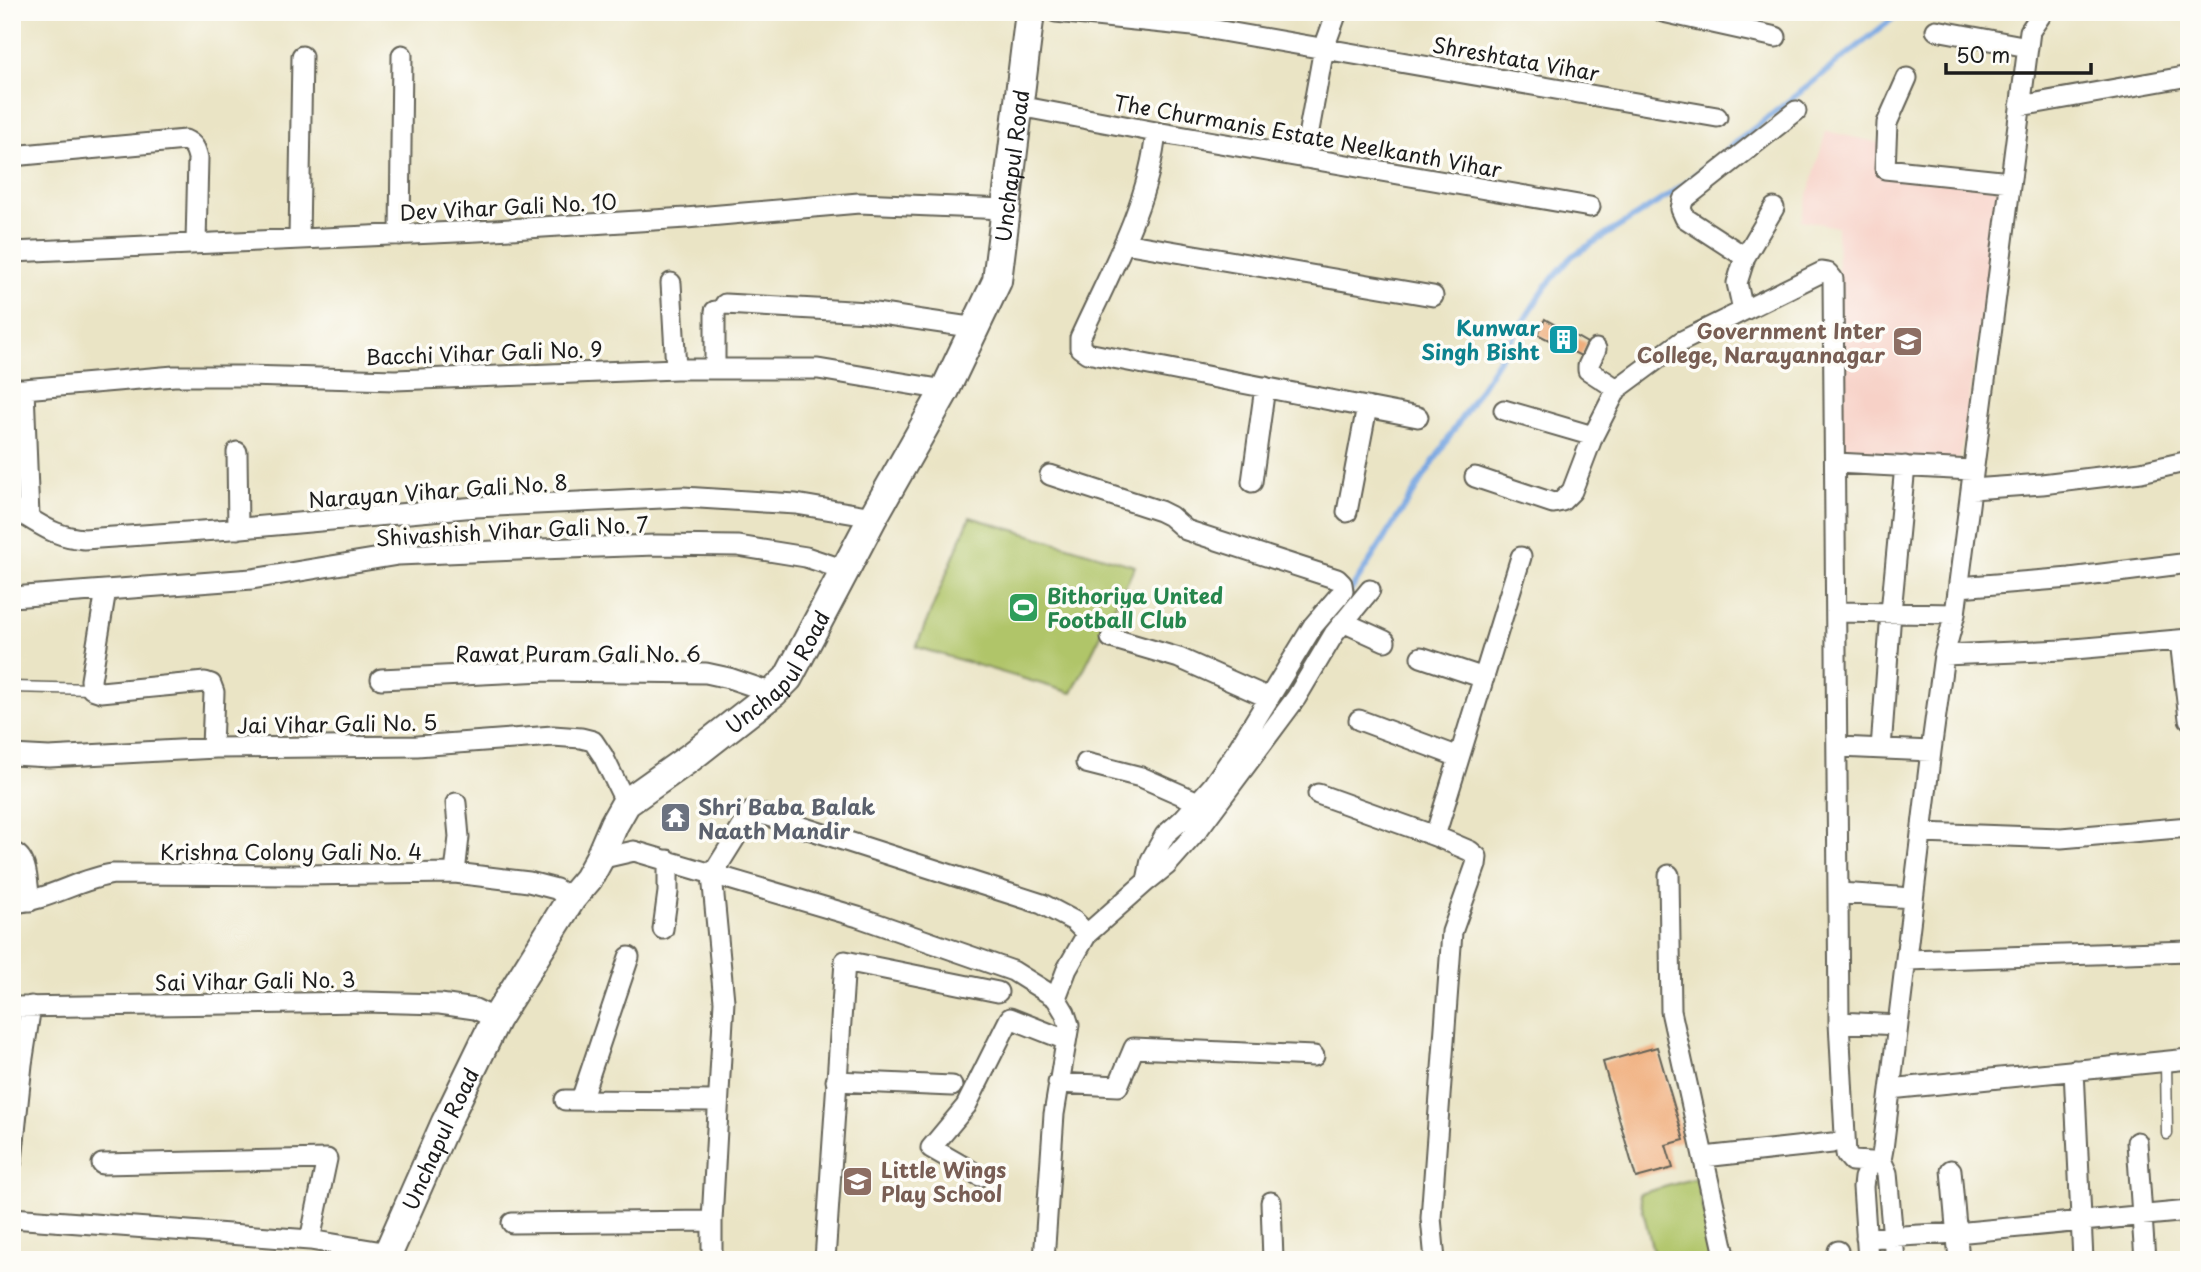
<svg xmlns="http://www.w3.org/2000/svg" width="2201" height="1272" font-family="'Playpen Sans',sans-serif">
	<style>
		.built { fill: #f7d1c7 }
		.green { fill: #b0c569; stroke: #667042; stroke-width: 2 }
		.lines { fill: none; stroke-linecap: round; stroke-linejoin: round }
		.stream { stroke: #77a6e1; stroke-width: 6 }
		.building { fill: #f0ae7d }
		.lane-casing { stroke: #646257; stroke-width: 13 }
		.street-casing { stroke: #646257; stroke-width: 23 }
		.secondary-casing { stroke: #646257; stroke-width: 32 }
		.lane { stroke: #fff; stroke-width: 10 }
		.street { stroke: #fff; stroke-width: 19 }
		.secondary { stroke: #fff; stroke-width: 28 }
		.labels { text-anchor: middle; dominant-baseline: central; stroke-width: 7; stroke-linejoin: round; paint-order: stroke }
		.street-label { font-size: 21px; fill: #1c1c1c; stroke: #fdfcf7 }
		.culture-label { font-size: 21px; font-weight: bold; fill: #0d838f; stroke: #fdfcf7; text-anchor: end }
		.education-label { font-size: 21px; font-weight: bold; fill: #785e54; stroke: #fdfcf7; text-anchor: end }
		.leisure-label { font-size: 21px; font-weight: bold; fill: #27864d; stroke: #fdfcf7; text-anchor: start }
		.worship-label { font-size: 21px; font-weight: bold; fill: #5b616d; stroke: #fdfcf7; text-anchor: start }
	</style>
	<rect width="100%" height="100%" fill="#fdfcf7"/>
	<filter id="ink" filterUnits="userSpaceOnUse"><feTurbulence type="fractalNoise" baseFrequency=".0143" numOctaves="2"/><feDisplacementMap in="SourceGraphic" scale="14" xChannelSelector="R" yChannelSelector="G"/><feConvolveMatrix kernelMatrix="1 2 1 2 8 2 1 2 1" color-interpolation-filters="sRGB"/></filter>
	<filter id="wash" filterUnits="userSpaceOnUse"><feTurbulence type="fractalNoise" baseFrequency=".00686" numOctaves="4" result="noise"/><feDisplacementMap in="SourceGraphic" scale="28" xChannelSelector="R" yChannelSelector="G"/><feGaussianBlur stdDeviation="1.57" result="paint"/><feColorMatrix in="noise" values="0 0 0 0 0 0 0 0 0 0 0 0 0 0 0 0 0 1.4 0 .05"/><feComposite in="paint" operator="in"/></filter>
	<g filter="url(#wash)">
		<rect width="100%" height="100%" fill="#eae4c5"/>
		<path class="built" d="M1826,131L1884,144L1882,173L2000,189L1960,459L1842,458L1837,227L1801,220Z"/>
		<path class="green" d="M970,517L1135,566L1072,693L916,647Z
			M1696,1178L1716,1260H1655L1639,1194Z"/>
		<g class="lines">
			<path class="stream" d="M1348,595L1546,286L1572,256L1674,192L1901,12
				M1287,686L1336,613"/>
		</g>
		<g id="blocks">
			<path class="building" d="M1545,319L1587,343L1581,356L1537,334Z
				M1657,1047L1684,1140L1666,1145L1673,1168L1636,1178L1603,1062Z"/>
		</g>
	</g>
	<g filter="url(#ink)">
		<use href="#blocks" fill-opacity="0" stroke="#646257" stroke-width="2"/>
		<g class="lines">
			<defs>
				<path id="lane" d="M12,687L92,689
					M2166,1061L2167,1134"/>
				<path id="street" d="M1056,12L1193,26L1717,117
					M1663,12L1776,37
					M1936,30L2028,47
					M1907,78L1887,123L1885,169L2010,182
					M1019,106L1156,132L1590,207
					M2020,106L2189,76
					M1156,132C1149,204 1110,272 1080,338V348L1087,353L1418,417
					M12,156L185,140C194,144 196,149 198,158L196,243
					M1304,158L1324,48L1337,12
					M400,235L402,55
					M299,239L302,56
					M1124,243L1433,296
					M12,252L478,231L686,218L859,203L1005,209
					M1745,257L1685,218L1681,209L1683,200L1796,111
					M671,283L676,369
					M725,304L868,312L976,328
					M1743,310L1737,283L1745,257L1774,208
					M715,311V369
					M1596,349L1588,366V370L1617,389
					M13,389H24L29,517
					M24,389L174,376H245L395,380L676,369H818L945,390
					M1504,410L1593,436
					M237,452L238,529
					M1836,463L1972,470
					M1475,477L1553,503L1562,501L1572,491L1593,436L1617,389L1682,341L1822,272L1828,273L1833,279L1839,1022L1846,1154L1852,1161L1871,1162
					M1252,482L1265,387
					M1972,489L2042,484L2141,472L2189,461
					M12,509C41,523 50,536 84,539L231,529L476,507L683,497L796,504L873,517
					M1347,512L1367,407
					M1959,587L2070,578L2189,563
					M106,590L91,680L92,689L101,692L205,682L211,684L214,692L212,748
					M12,597L252,579L398,555L540,549L656,545L738,546L806,557L845,570
					M1837,612L1955,614
					M1343,622L1385,641
					M1111,638L1179,658L1269,698
					M2180,640L2189,719
					M1944,655L2063,650L2189,639
					M1421,657L1484,678
					M381,679L544,671L706,673L729,678L773,693
					M1359,720L1459,757
					M1839,747L1931,751
					M1881,749L1891,612L1905,466
					M12,755L49,757L216,748L417,746L553,736L581,738L593,741L603,756L626,803
					M1086,763L1141,777L1198,802
					M1318,794L1435,836L1470,851L1477,857L1476,865L1452,932L1431,1218L1435,1260
					M1921,833L2061,838L2189,827
					M1435,836L1521,557
					M12,852C29,857 27,886 30,901
					M599,859L634,851L858,917L1013,971L1056,998
					M455,873L459,837L456,803
					M1669,875L1671,1011L1726,1260
					M1147,881L1167,865L1197,831L1296,698L1334,634L1370,590
					M1840,893L1912,898
					M12,903C48,901 78,879 113,874L300,875L455,873L529,882L556,889L571,899
					M663,929L668,892V860
					M1907,960L2189,951
					M12,1007L365,1002L440,1004L475,1009L496,1019
					M1839,1022L1898,1025
					M2074,1070L2083,1260
					M836,1081L952,1086
					M1058,1083L1118,1086L1134,1048L1314,1056
					M1890,1089L2189,1059
					M565,1100L718,1101
					M581,1100L629,957
					M2137,1142L2145,1260
					M1704,1157L1832,1143
					M1881,1160L1887,1173L1895,1260
					M12,1161L22,1064L31,1006
					M102,1164L327,1159L310,1240
					M1951,1170L1959,1260
					M980,1176L931,1148L966,1106L1010,1018L1066,1040
					M1271,1202L1273,1260
					M12,1218L310,1240L389,1253
					M512,1223L712,1221
					M1866,1238L1956,1233L2189,1211
					M712,1260V1221L724,1001L712,875L752,811L1042,904L1074,921L1087,934
					M825,1260L845,961L998,992
					M1044,1260L1054,1114L1069,1025L1065,1013L1056,998L1067,969L1087,934L1147,881L1151,860L1165,835L1183,819L1213,785L1236,752L1313,626L1343,591L1342,584L1337,579L1186,530L1170,516L1160,511L1050,475
					M1836,1260L1838,1251
					M1868,1260L1863,1187L1864,1178L1871,1162L1881,1160L1883,1149L1931,751L1944,655L1955,614L2030,31L2043,12"/>
				<g id="secondary">
					<path id="s1" d="M385,1260L446,1122L496,1019L571,899L588,879L599,859L614,824L626,803L691,757L773,693L788,678L873,517L945,390L997,281L1030,12"/>
				</g>
			</defs>
			<use href="#lane" class="lane-casing"/>
			<use href="#street" class="street-casing"/>
			<use href="#secondary" class="secondary-casing"/>
			<use href="#lane" class="lane"/>
			<use href="#street" class="street"/>
			<use href="#secondary" class="secondary"/>
		</g>
	</g>
	<defs>
		<symbol id="building-square" viewBox="-11 -11 22 22"><rect x="-9" y="-9" width="18" height="18" rx="4" fill="#0f9aa8" stroke="#fdfcf7"/><path d="M-4-6H4V6H1V3H-1V6H-4ZM-2.5-4.3h1.7v1.8h-1.7ZM.8-4.3h1.7v1.8H.8ZM-2.5-1h1.7V.8h-1.7ZM.8-1h1.7V.8H.8Z" fill="#fff"/></symbol>
		<symbol id="school-square" viewBox="-11 -11 22 22"><rect x="-9" y="-9" width="18" height="18" rx="4" fill="#8d6e63" stroke="#fdfcf7"/><path d="M0-5L7-2L0 1L-7-2ZM-4 1L0 2.5L4 1V4Q0 6-4 4Z" fill="#fff"/></symbol>
		<symbol id="stadium-square" viewBox="-11 -11 22 22"><rect x="-9" y="-9" width="18" height="18" rx="4" fill="#2e9e5b" stroke="#fdfcf7"/><path d="M0-5a6.5 5 0 1 0 0 10a6.5 5 0 1 0 0-10ZM-3.5-1.8h7v3.6h-7Z" fill="#fff"/></symbol>
		<symbol id="temple-square" viewBox="-11 -11 22 22"><rect x="-9" y="-9" width="18" height="18" rx="4" fill="#6b7280" stroke="#fdfcf7"/><path d="M0-6L5-2H3V0L6.5 2.5H4V6H1.5V3h-3V6H-4V2.5H-6.5L-3 0V-2H-5Z" fill="#fff"/></symbol>
	</defs>
	<g fill-rule="evenodd">
		<use href="#building-square" x="1546" y="322" width="35" height="35"/>
		<use href="#school-square" x="1890" y="324" width="35" height="35"/>
		<use href="#stadium-square" x="1006" y="590" width="35" height="35"/>
		<use href="#temple-square" x="658" y="800" width="35" height="35"/>
		<use href="#school-square" x="840" y="1164" width="35" height="35"/>
	</g>
	<g class="labels">
		<g class="street-label">
			<text transform="translate(1516 58) rotate(10)">Shreshtata Vihar</text>
			<text transform="translate(1308 135) rotate(10)">The Churmanis Estate Neelkanth Vihar</text>
			<text stroke="none"><textPath href="#s1" startOffset="1288">Unchapul Road</textPath></text>
			<text transform="translate(508 206) rotate(-3)">Dev Vihar Gali No. 10</text>
			<text transform="translate(484 352) rotate(-2)">Bacchi Vihar Gali No. 9</text>
			<text transform="translate(438 490) rotate(-4)">Narayan Vihar Gali No. 8</text>
			<text transform="translate(512 530) rotate(-3)">Shivashish Vihar Gali No. 7</text>
			<text x="578" y="653">Rawat Puram Gali No. 6</text>
			<text stroke="none"><textPath href="#s1" startOffset="721">Unchapul Road</textPath></text>
			<text transform="translate(337 723) rotate(-1)">Jai Vihar Gali No. 5</text>
			<text x="291" y="851">Krishna Colony Gali No. 4</text>
			<text transform="translate(255 980) rotate(-1)">Sai Vihar Gali No. 3</text>
			<text stroke="none"><textPath href="#s1" startOffset="133">Unchapul Road</textPath></text>
		</g>
		<g class="culture-label">
			<text x="1540" y="327">Kunwar<tspan x="1540" dy="24">Singh Bisht</tspan></text>
		</g>
		<g class="education-label">
			<text x="1885" y="330">Government Inter<tspan x="1885" dy="24">College, Narayannagar</tspan></text>
			<text x="881" y="1169" text-anchor="start">Little Wings<tspan x="881" dy="24">Play School</tspan></text>
		</g>
		<g class="leisure-label">
			<text x="1047" y="595">Bithoriya United<tspan x="1047" dy="24">Football Club</tspan></text>
		</g>
		<g class="worship-label">
			<text x="698" y="806">Shri Baba Balak<tspan x="698" dy="24">Naath Mandir</tspan></text>
		</g>
	</g>
	<rect width="2201" height="1272" fill="none" stroke="#fdfcf7" stroke-width="42"/>
	<path d="M1946 63v10h145v-10" fill="none" stroke="#1c1c1c" stroke-width="3.5"/>
	<text x="1956" y="63" font-size="21" fill="#1c1c1c" stroke="#fdfcf7" stroke-width="5" paint-order="stroke">50 m</text>
</svg>
